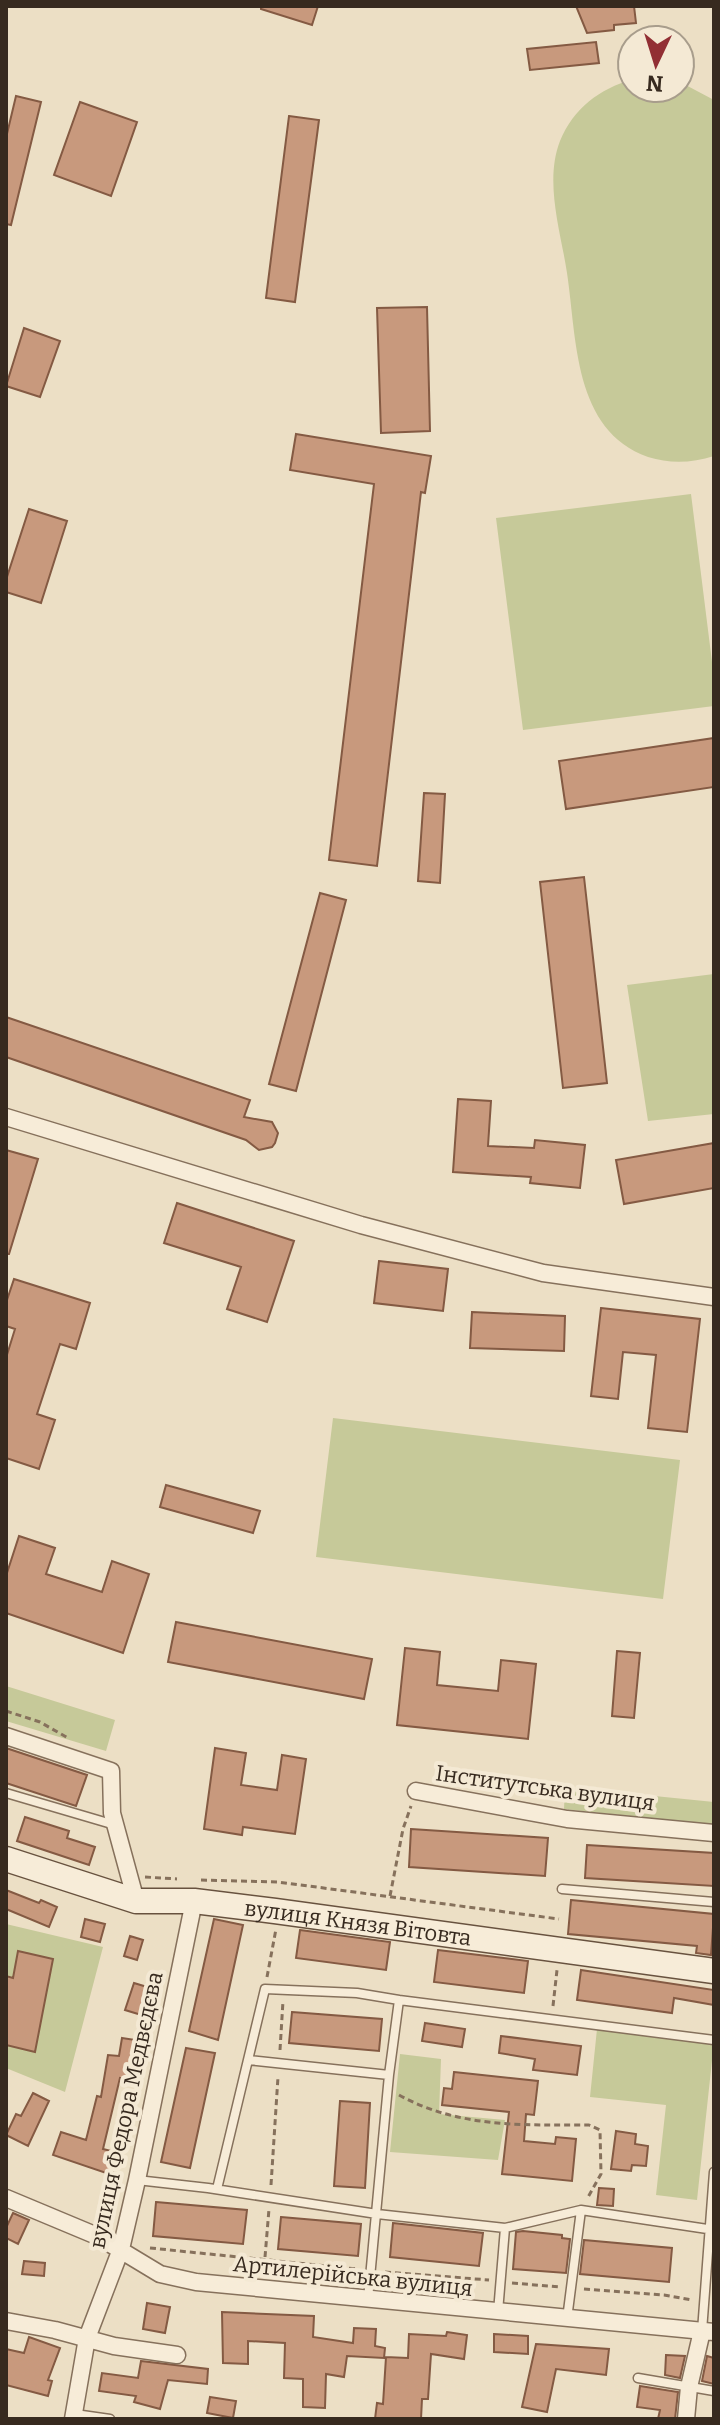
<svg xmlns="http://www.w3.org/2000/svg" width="720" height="2425" font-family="Bitter,serif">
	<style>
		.green { fill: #c6c999 }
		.building { fill: #c8997d; stroke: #845a43; stroke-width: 2 }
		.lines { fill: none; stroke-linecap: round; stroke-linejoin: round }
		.lane-casing { stroke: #86715c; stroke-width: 11 }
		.street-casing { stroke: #86715c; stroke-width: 19 }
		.secondary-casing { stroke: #68523f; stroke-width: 27 }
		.path { stroke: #86715c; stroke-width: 3; stroke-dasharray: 6 4; stroke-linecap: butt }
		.lane { stroke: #f7ecd8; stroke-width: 8 }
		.street { stroke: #f7ecd8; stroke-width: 16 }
		.secondary { stroke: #f7ecd8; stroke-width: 24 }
		.labels { text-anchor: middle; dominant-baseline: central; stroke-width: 8; stroke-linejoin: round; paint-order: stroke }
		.street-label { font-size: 22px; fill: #372a1f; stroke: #f4e9d4 }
	</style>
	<rect width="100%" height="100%" fill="#ecdfc5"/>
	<path class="green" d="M632,80V88H680V82L714,100V456C692,463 670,464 648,457C573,430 577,339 567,273C561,232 544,182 560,141C573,109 600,88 632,80Z
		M691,494L714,678V706L523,730L496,518Z
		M714,974V1114L648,1121L627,985Z
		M333,1418L680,1460L663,1599L316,1557Z
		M6,1686L115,1720L106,1751L6,1721Z
		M565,1787L714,1802V1825L564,1809Z
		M6,1924L103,1947L65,2092L6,2068Z
		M597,2029L714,2042L697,2200L656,2195L666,2105L590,2097Z
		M400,2054L441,2059L439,2114L505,2120L498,2160L390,2152Z"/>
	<path class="building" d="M261,6H318L312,25L261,9Z
		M576,6H634L636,23L614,25V30L587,33Z
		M596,42L599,63L530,70L527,49Z
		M16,96L41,102L11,225L6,224V138Z
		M80,102L137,122L111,196L54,175Z
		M289,116L319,120L295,302L266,298Z
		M427,307L430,431L381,433L377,308Z
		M24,328L60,341L40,397L6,386Z
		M296,434L431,456L425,493L421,492L377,866L329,860L374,484L290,470Z
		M29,509L67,521L41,603L6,592V580Z
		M714,738V787L566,809L559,761Z
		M424,793L445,794L440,883L418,881Z
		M584,877L607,1083L563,1088L540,882Z
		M320,893L346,900L296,1091L269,1084Z
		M6,1017L250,1100L244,1117L272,1122L278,1133L275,1143L272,1147L259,1150L246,1140L6,1057Z
		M458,1099L491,1101L488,1146L534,1148L535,1140L585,1145L580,1188L530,1183L531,1177L453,1172Z
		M714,1143V1188L624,1204L616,1160Z
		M6,1150L38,1159L9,1254H6Z
		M177,1203L294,1241L267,1322L227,1309L241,1267L164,1243Z
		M379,1261L448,1269L443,1311L374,1303Z
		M14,1279L90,1303L76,1349L60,1344L37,1414L55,1420L39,1469L6,1458V1358L15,1329L6,1326V1303Z
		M601,1308L700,1319L687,1432L648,1428L656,1355L623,1352L618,1399L591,1396Z
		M472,1312L565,1316L564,1351L470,1348Z
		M166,1485L260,1511L253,1533L160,1507Z
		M19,1536L55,1548L46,1574L102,1592L112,1561L149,1574L123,1653L6,1613V1576Z
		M176,1622L372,1659L364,1699L168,1662Z
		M405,1648L440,1652L437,1685L498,1691L501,1660L536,1664L528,1739L397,1725Z
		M617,1651L640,1653L634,1718L612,1716Z
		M6,1748L87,1775L76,1806L6,1783Z
		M215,1748L246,1753L241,1785L277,1790L282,1755L306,1759L295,1834L243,1827L242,1835L204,1829Z
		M25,1817L69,1831L67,1838L95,1847L89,1865L17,1841Z
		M411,1829L548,1838L545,1876L409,1867Z
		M587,1845L714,1853V1886L585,1878Z
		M6,1890L39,1903L41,1900L57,1907L49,1927L6,1909Z
		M571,1900L714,1914L711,1955L696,1953L697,1946L568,1934Z
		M85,1919L105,1924L100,1942L81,1937Z
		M214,1919L243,1925L218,2040L189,2031Z
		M300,1930L390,1942L386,1970L296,1958Z
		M130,1936L143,1940L137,1960L124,1956Z
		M438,1950L528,1961L524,1993L434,1982Z
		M18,1951L53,1959L35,2052L6,2045V1976L13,1978Z
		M581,1970L714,1990V2005L674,1998L672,2013L577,2000Z
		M134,1983L157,1990L148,2017L125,2010Z
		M292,2012L382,2019L379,2051L289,2043Z
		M425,2023L465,2029L462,2047L422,2041Z
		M501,2036L581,2046L577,2075L533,2070L535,2059L499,2053Z
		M122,2038L142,2041L136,2081L120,2078L103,2149L119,2153L112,2175L53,2155L61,2132L86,2140L97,2096L101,2097L108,2055L119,2056Z
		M186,2048L215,2053L190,2168L161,2162Z
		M454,2072L538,2081L534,2115L526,2114L524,2141L555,2144L556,2137L576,2139L572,2181L502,2174L509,2112L442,2105L444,2088L452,2089Z
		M33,2093L49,2101L28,2146L6,2135L16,2114L21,2116Z
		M340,2101L370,2103L365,2188L334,2186Z
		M616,2131L636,2134L635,2144L648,2146L646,2166L632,2165L631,2171L611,2169Z
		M599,2188L614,2189L613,2206L597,2205Z
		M156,2202L247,2210L243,2244L153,2236Z
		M13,2213L29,2220L18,2244L6,2238V2228Z
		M281,2217L361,2224L358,2256L278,2249Z
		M393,2223L483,2233L479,2266L390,2257Z
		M523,2231L562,2235V2238L570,2239L566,2273L513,2269L516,2232Z
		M584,2240L672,2248L669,2282L580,2274Z
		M24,2261L45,2263L44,2276L22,2274Z
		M147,2303L170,2307L165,2333L143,2329Z
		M222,2312L314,2316L313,2337L353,2343L354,2328L376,2329L375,2346L385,2348L384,2358L347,2356L344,2377L326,2374L325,2408L303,2407V2379L284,2378L285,2343L248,2341V2364L223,2363Z
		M447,2332L467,2335L464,2359L431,2354L428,2399H422L421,2419H375L377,2403L383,2404L386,2357L408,2358L409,2334L446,2336Z
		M494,2334L528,2336V2354L494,2352Z
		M29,2337L60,2348L48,2380L52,2381L48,2396L6,2385V2349L24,2353Z
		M536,2344L609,2349L606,2375L556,2369L547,2412L522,2407Z
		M666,2355L685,2356L680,2378L665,2375Z
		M707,2356L714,2358V2384L702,2381Z
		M141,2361L208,2369L207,2384L168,2380L160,2409L134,2402L136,2396L99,2391L102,2373L138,2378Z
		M640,2386L678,2392L675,2419H658L660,2410L637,2407Z
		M210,2397L236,2401L233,2418L207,2413Z"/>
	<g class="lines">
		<defs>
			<path id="lane" d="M6,1793L115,1825
				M562,1889L714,1902
				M248,2060L389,2075L368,2299
				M389,2075L399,2000L714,2040
				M137,2180L208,2188L377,2214L505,2228L581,2210L714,2230
				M217,2189L265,1989L357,1993L399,2000
				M498,2312L505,2228
				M567,2319L581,2210
				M702,2331L714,2172
				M638,2378L714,2391
				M75,2414L110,2419"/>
			<path id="street" d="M6,1117L361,1225L543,1273L714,1297
				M6,1736L111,1771L112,1813L136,1901
				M416,1791L567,1819L714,1833
				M6,2198L97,2236L160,2274L196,2282L714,2332
				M6,2321L55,2330L114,2346L177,2355
				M73,2419L87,2338L121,2249L137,2180L194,1901
				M686,2419L689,2387L702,2331"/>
			<g id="secondary">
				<path id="s1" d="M6,1859L136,1901H194L275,1911L714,1971"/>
			</g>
		</defs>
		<use href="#lane" class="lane-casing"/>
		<use href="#street" class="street-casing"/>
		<use href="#secondary" class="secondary-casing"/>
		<path class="path" d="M6,1711L40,1722L68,1738
			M145,1877L177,1879
			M201,1880L278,1882L559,1919
			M390,1896L403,1829L411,1806
			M267,1977L276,1929
			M553,2006L557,1970
			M280,2050L283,2001
			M399,2095C459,2128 522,2125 589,2125L600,2130L601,2174L587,2199
			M271,2185L278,2077
			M150,2248L357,2269
			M265,2257L269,2209
			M385,2272L489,2280
			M512,2283L560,2287
			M584,2289L664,2295L692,2300"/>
		<use href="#lane" class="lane"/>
		<use href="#street" class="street"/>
		<use href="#secondary" class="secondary"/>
	</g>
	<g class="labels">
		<g class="street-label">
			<text transform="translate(545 1788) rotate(8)">Інститутська вулиця</text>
			<text stroke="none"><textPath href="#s1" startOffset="360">вулиця Князя Вітовта</textPath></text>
			<text transform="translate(126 2110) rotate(-78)">вулиця Федора Медвєдєва</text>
			<text transform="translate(353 2276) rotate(6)">Артилерійська вулиця</text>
		</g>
	</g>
	<rect width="720" height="2425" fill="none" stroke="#372a1f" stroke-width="16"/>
	<g transform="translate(656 64) rotate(184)"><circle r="38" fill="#f4e9d4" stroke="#a89d8c" stroke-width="2"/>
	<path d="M0-6L14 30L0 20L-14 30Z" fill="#922f34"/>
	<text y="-12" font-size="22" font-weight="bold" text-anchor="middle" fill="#372a1f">N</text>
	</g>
</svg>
